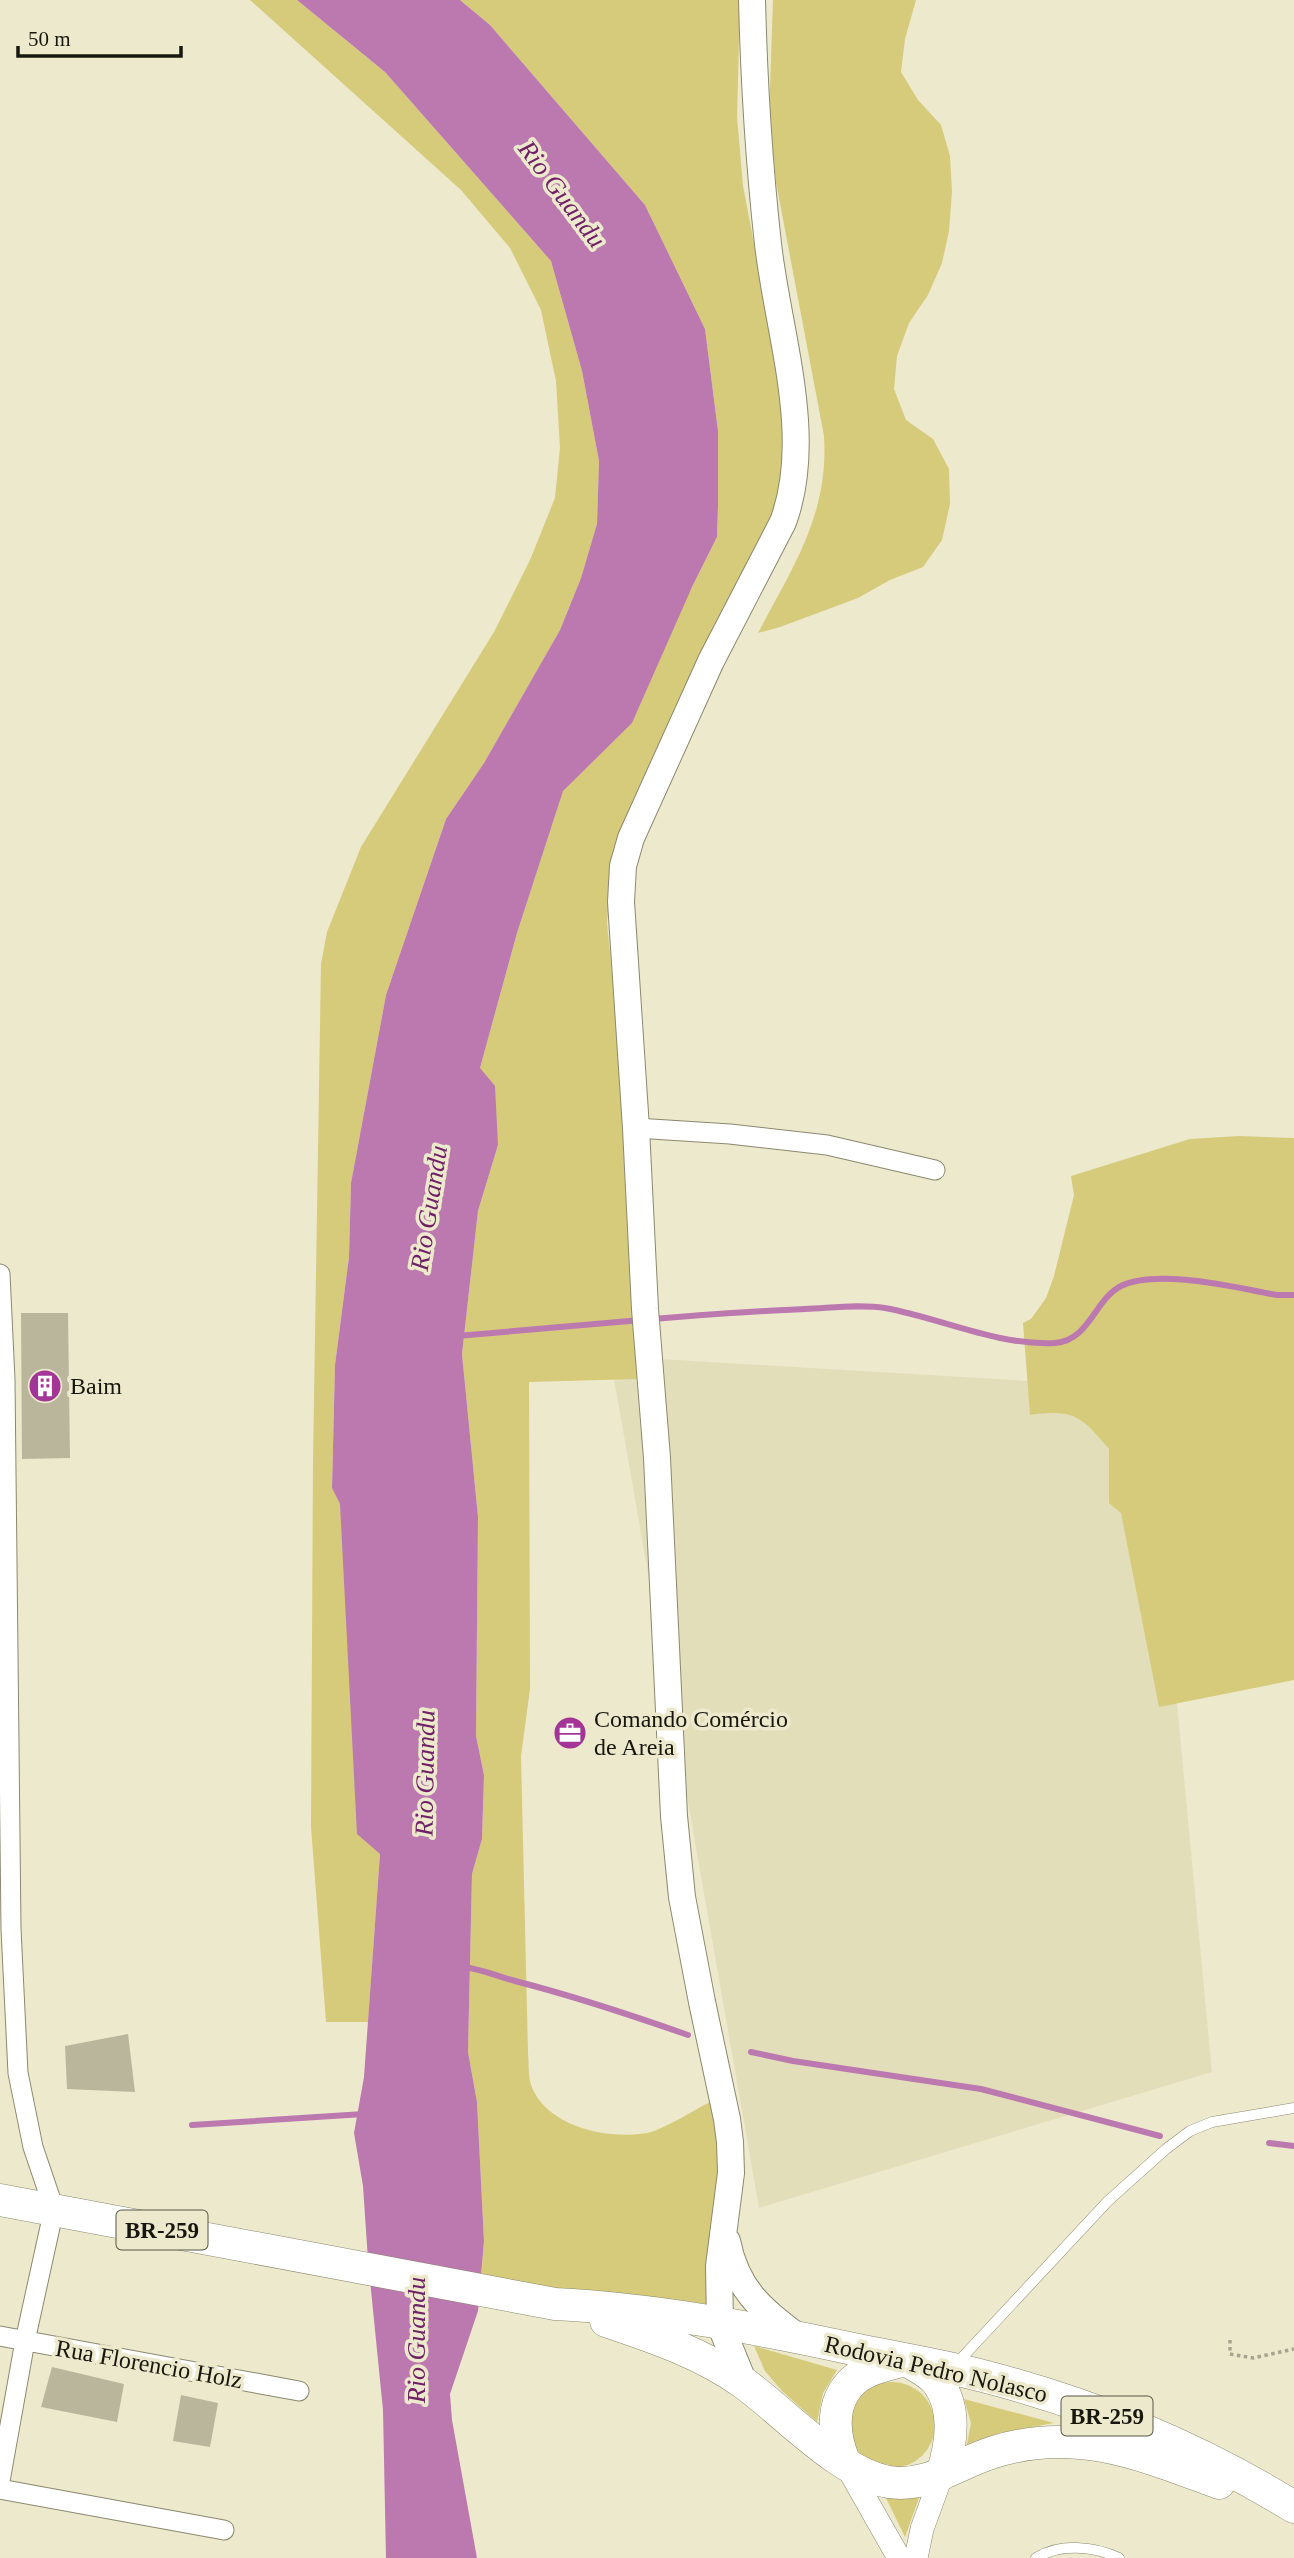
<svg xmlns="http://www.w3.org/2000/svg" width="1294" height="2558" font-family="'Times New Roman',serif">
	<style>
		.built { fill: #e3deba }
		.green { fill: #d6ca7b }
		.water { fill: #bb79b0 }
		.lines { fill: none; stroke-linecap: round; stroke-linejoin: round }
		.stream { stroke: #bb79b0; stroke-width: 6 }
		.building { fill: #bab69b }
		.service-casing { stroke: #8c886e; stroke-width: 11 }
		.minor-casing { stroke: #8c886e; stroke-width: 21 }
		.tertiary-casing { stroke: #8c886e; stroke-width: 24 }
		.secondary-casing { stroke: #8c886e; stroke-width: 28 }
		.trunk-casing { stroke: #8c886e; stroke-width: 33 }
		.path { stroke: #a7a48e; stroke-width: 3.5; stroke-dasharray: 3.5 3.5; stroke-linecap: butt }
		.service { stroke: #fff; stroke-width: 10 }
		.minor { stroke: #fff; stroke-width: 19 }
		.tertiary { stroke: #fff; stroke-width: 23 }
		.secondary { stroke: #fff; stroke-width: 26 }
		.trunk { stroke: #fff; stroke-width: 32 }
		.labels { text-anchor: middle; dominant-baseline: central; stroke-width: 7; stroke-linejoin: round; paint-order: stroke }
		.shield { fill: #ede9cd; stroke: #585647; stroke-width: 2 }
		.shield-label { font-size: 23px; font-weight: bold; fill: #18170d }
		.poi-label { font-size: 24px; fill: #18170d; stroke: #ede9cd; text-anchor: start }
		.street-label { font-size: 24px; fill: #18170d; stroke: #ede9cd }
		.water-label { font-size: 26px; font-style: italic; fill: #6f2067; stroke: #ede9cd }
	</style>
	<rect width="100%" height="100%" fill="#ede9cd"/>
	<path class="built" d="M610,1356L1147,1388L1212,2072L759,2208Z"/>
	<path class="green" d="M250,0H297L385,72L551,261L582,371L599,461L597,525L581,578L560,630L484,763L446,819L386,995L351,1183L349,1257L335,1365L332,1487L340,1504L380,1854L368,2022H326L311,1827L313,1461L321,964L327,932L361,847L494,632L530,560L555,498L560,448L556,381L541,310L510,248L461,190Z
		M460,0H740L737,117L743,186L792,441V474L611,873L607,923L617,1023L637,1379L529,1382L530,1689L521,1756L528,2053C529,2063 528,2076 531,2085C546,2127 608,2140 647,2133C663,2130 694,2110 710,2102L719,2150L712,2314L481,2279L484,2240L477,2102L468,2052L472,1874L482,1839L484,1775L476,1736L478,1517L462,1354L478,1211L498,1145L480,1068L517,933L563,790L594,760L692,587L717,537L718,505V431L705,329L645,205L490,25Z
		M773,0H916L905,39L901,72L918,100L941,125L950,156L952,191L949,231L942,263L928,295L909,323L897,356L894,389L906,420L933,439L949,469L950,504L942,540L923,567L890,580L858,598L780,627L758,633C793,566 829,515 824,436L776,182L769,117Z
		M1239,1136L1294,1138V1680L1159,1707L1121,1513L1109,1503V1449C1081,1416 1074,1409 1030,1415L1023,1323L1031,1319L1046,1298L1054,1276L1074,1195L1071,1176L1190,1139Z
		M754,2346L837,2370L823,2393L817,2422L782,2391L765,2371Z
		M849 2425a43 43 0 1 1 86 0a43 43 0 1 1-86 0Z
		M964,2399L1054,2423L1005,2432L966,2449L971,2423Z
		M886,2498H919L905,2537Z"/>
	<path class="water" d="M297,0H460L490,25L645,205L705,329L718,431V505L717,537L692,587L632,723L563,791L517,933L480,1068L495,1086L498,1145L478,1211L462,1354L478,1517L476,1736L484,1775L482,1839L472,1874L468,2052L477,2102L484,2241L478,2311L450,2394L452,2420L477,2558H386L383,2410L368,2260L363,2186L354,2133L364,2077L380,1854L357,1834L340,1504L332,1488L335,1365L349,1257L351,1183L386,995L446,819L484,763L560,630L581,578L597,524L599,461L582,371L551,261L385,72Z"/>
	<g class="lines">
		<path class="stream" d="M652,1319C703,1315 754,1311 805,1309C831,1308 859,1304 885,1308C941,1318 997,1346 1055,1343C1089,1341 1095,1299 1121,1286C1157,1268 1238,1288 1277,1295H1294
			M457,1336L641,1320
			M463,1967C481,1969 497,1976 515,1981C574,1996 631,2015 688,2035
			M751,2052L793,2061L981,2089L1160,2136
			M192,2125L364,2114
			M1269,2143L1294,2146"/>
	</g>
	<path class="building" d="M21,1313H68L70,1458L22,1459Z
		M128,2034L135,2092L67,2089L65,2046Z
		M52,2367L124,2384L117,2422L41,2407Z
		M181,2395L218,2403L210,2447L173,2441Z"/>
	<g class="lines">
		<defs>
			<path id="service" d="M957,2363L1108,2201L1166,2149L1190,2131L1212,2122L1294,2108
				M1036,2558C1060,2543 1094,2546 1119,2558"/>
			<path id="minor" d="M636,1128L730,1134L827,1145L935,1170
				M0,1274L5,1380L11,1929L18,2073L33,2147L54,2209L25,2341L0,2481
				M0,2336L299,2391
				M0,2489L224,2530"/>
			<path id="tertiary" d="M844,2461L899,2558
				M916,2558L922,2529L942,2474"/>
			<path id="secondary" d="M727,2241C737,2290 760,2308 798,2337
				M744,2383L720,2324L719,2266L731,2173L730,2142L727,2119L702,2002L682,1897L674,1816L657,1458L645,1309L636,1128L621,902L623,866L631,838L711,661L783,522C815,436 778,333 768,244C759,163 754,82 752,0"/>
			<path id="trunk" d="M0,2200L555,2304C655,2309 756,2328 853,2349C896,2358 940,2365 983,2376C1092,2404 1198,2448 1294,2507
				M606,2321C654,2337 704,2354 745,2384C785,2413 840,2474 889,2482C928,2488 958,2463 994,2452C1076,2426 1143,2455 1219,2483
				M844,2461C832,2432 830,2397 859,2376C873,2367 891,2364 906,2360C916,2366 931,2373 938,2383C957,2409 951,2446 942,2474"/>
		</defs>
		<use href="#service" class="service-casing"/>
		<use href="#minor" class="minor-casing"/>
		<use href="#tertiary" class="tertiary-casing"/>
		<use href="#secondary" class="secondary-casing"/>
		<use href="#trunk" class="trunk-casing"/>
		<path class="path" d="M1230,2340V2354L1253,2358L1294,2349"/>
		<use href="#service" class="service"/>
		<use href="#minor" class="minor"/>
		<use href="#tertiary" class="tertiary"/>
		<use href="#secondary" class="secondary"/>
		<use href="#trunk" class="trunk"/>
	</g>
	<defs>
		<symbol id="building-disc" viewBox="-11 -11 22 22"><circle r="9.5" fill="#a23596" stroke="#ede9cd"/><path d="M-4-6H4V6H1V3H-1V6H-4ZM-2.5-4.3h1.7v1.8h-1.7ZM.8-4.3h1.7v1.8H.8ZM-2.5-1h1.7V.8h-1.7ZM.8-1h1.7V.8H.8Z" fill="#fff"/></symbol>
		<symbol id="office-disc" viewBox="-11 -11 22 22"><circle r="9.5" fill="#a23596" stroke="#ede9cd"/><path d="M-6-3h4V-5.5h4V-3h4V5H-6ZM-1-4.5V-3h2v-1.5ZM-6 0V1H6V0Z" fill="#fff"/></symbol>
	</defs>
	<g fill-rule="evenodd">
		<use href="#building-disc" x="26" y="1367" width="38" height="38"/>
		<use href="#office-disc" x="551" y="1714" width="38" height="38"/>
	</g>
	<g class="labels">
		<g class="shield">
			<rect x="116.5" y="2210.5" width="91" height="39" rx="5"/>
			<rect x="1061.5" y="2396.5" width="91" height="39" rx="5"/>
		</g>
		<g class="shield-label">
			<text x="162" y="2230">BR-259</text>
			<text x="1107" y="2416">BR-259</text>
		</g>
		<g class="poi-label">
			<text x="70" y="1386">Baim</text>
			<text x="594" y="1719">Comando Comércio<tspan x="594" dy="28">de Areia</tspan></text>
		</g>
		<g class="street-label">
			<text transform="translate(149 2364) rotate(10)">Rua Florencio Holz</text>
			<text transform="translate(936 2369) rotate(13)">Rodovia Pedro Nolasco</text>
		</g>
		<g class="water-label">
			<text transform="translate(562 194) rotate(53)">Rio Guandu</text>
			<text transform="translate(429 1208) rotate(-81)">Rio Guandu</text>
			<text transform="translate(425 1773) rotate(-89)">Rio Guandu</text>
			<text transform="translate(416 2340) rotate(-90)">Rio Guandu</text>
		</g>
	</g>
	<path d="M18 46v10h163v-10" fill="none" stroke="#18170d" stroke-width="3.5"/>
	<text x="28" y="46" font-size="21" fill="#18170d" stroke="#ede9cd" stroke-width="5" paint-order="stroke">50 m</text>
</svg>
